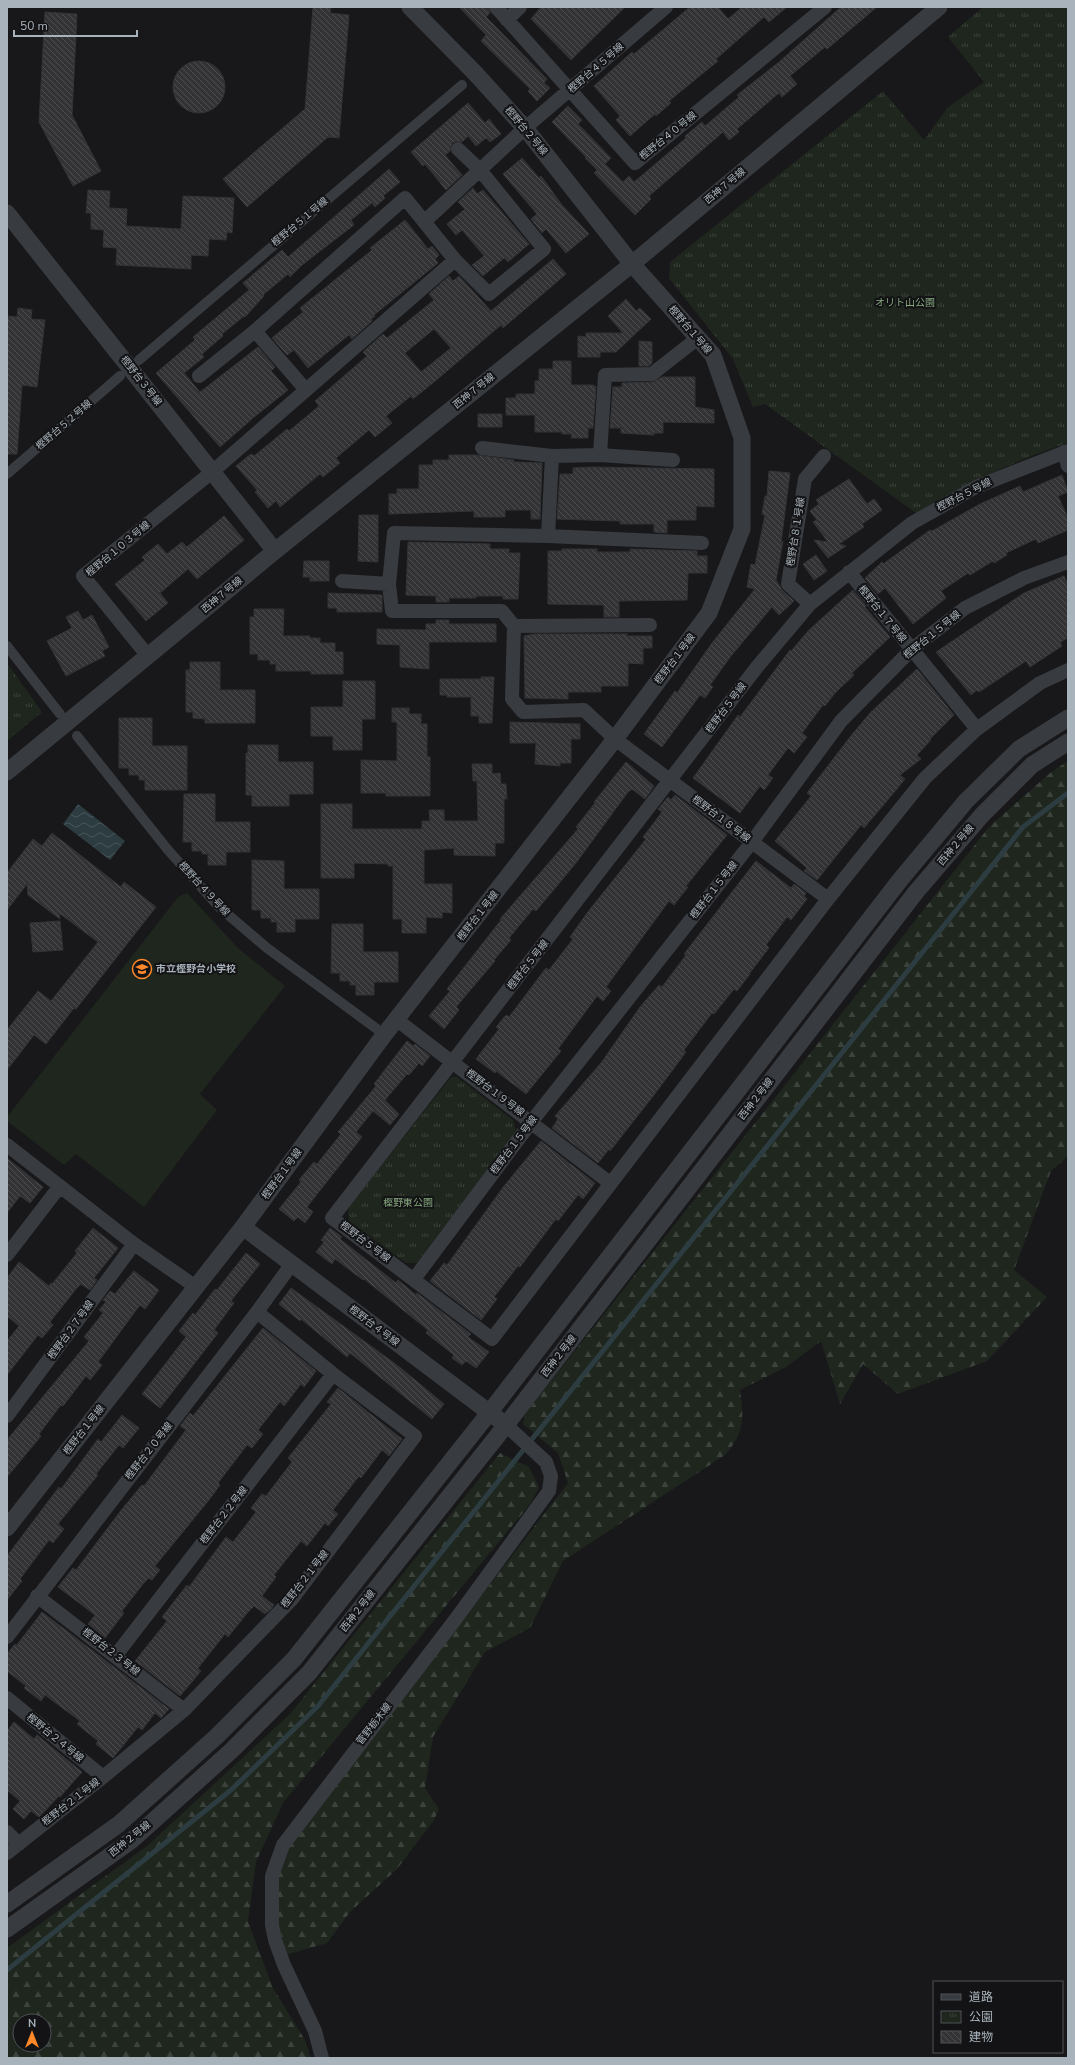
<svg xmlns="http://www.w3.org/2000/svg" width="1075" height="2065" font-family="'Nunito Sans','Noto Sans JP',sans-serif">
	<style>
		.forest { fill: url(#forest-firs); fill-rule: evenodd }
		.park { fill: url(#park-tufts) }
		.pitch { fill: #1e261d }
		.water { fill: url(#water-waves) }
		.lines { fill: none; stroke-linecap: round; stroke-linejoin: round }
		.stream { stroke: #2c3c40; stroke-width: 5 }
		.building { fill: url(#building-back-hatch); stroke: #323336; fill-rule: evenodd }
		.pedestrian { stroke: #383b40; stroke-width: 10 }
		.minor { stroke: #383b40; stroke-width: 14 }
		.tertiary { stroke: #383b40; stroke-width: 17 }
		.labels { text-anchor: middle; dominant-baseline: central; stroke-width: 4; stroke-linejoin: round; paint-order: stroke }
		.street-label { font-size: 10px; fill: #a9b3bb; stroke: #131315 }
		.park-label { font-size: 10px; fill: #85a87e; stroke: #131315 }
		.poi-label { font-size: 10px; font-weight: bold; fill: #a9b3bb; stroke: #131315; text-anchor: start }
	</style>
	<defs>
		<pattern id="forest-firs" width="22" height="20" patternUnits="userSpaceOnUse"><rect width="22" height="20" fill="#1e261d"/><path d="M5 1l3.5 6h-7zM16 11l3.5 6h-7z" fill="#3c433c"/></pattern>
		<pattern id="park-tufts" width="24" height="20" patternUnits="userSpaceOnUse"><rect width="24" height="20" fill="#1e261d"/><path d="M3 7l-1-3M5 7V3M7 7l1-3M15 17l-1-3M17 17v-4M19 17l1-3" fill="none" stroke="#3c433c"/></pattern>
		<pattern id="water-waves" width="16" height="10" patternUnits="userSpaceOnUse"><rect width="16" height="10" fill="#2c3c40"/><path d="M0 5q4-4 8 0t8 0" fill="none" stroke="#48565a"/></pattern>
		<pattern id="building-back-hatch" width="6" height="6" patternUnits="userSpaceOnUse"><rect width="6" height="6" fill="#333336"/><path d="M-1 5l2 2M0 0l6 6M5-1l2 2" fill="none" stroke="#4e4e51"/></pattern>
	</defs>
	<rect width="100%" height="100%" fill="#18181a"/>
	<path class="forest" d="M1068,761V1156L1051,1171L1014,1270L1047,1297L987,1361L898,1394L863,1364L840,1404L821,1341L786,1367L740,1390C744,1418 745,1432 725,1455L563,1561L530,1628L485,1652L433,1737L425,1788L439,1809L434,1820L397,1869L350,1912L327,1943L286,1955L279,1926L277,1878L288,1847L568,1483L558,1453L523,1424L525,1414L989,827L1050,773Z
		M500,1453L529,1467L539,1487L531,1503L283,1803L256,1862L248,1922L273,1988L305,2040L311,2058H7V1948L147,1846L290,1714ZM20,2021H44V2045H20Z"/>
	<path class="park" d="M983,7H1068V443C1013,461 966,485 916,513L765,404L753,407L733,359L669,278L670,262L883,91L924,140L947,108L984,82L948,37Z
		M7,663L42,712L7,741Z
		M451,1077H457L513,1120L516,1131L417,1263H406L349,1221L348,1208Z"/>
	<path class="pitch" d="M187,893L238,948L285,986L200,1094L217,1110L144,1207L76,1154L64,1165L7,1121V1117L178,897Z"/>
	<path class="water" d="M78,804L125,841L110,860L63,824Z"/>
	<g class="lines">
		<path class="stream" d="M7,1970L231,1790L318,1706L1023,827L1068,793"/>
	</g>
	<path class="building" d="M313,7H331L330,13L349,15L339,138L328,137L247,207L223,179L305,109Z
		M459,7H488L490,13L486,17L547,79L544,83L550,88L537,101L528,91L530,89L481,41L486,35Z
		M541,7H625L571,60L531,19Z
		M690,7H718L728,19L742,7H787L769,22L764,17L716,59L718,61L669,101L671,103L656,116L655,114L630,136L616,120L620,116L594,86L632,52L634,54Z
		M841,7H877L827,49L825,47L790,76L797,84L782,97L779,93L737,129L739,132L729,140L723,132L649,196L651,199L635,215L594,173L597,170L585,158L586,157L552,122L568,106L582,120L578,124L611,158L605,164L623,182L629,176L634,182L686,138L685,136L702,122L705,126L739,97L737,95L779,62Z
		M45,12L77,14L72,115L101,171L73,186L39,122Z
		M173 87a26 26 0 1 1 52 0a26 26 0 1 1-52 0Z
		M468,103L485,123L489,119L501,134L490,142L486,138L476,146L468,136L462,142L456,141L452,143L450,151L445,155L462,175L446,190L425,164L423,166L411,152Z
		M522,158L539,178L541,176L562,205L589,234L566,253L546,229L542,233L531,219L537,214L503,174Z
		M389,169L400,182L383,196L385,198L375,207L372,203L351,220L354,225L302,265L290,277L288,274L263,295L264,296L245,317L244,316L222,334L223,336L202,354L204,357L184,373L200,392L258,347L275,367L271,371L288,390L253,418L220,447L156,373L195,340L193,337L249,290L243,283L282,250L288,257Z
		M473,188L477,194L483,190L529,244L508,262L504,258L483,276L472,265L484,256L462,230L456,235L447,224L465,209L458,202Z
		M88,190L110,191L109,208L127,209L126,226L181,229L183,196L234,198L232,233L227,232L226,240L209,239L208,256L191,255V269L116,265L117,248L103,247L104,230L91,229V213H86Z
		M405,220L428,249L432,246L439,255L435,259L438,263L374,315L375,316L371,319L372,321L352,339L349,335L308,368L294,350L287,355L272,338L303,312L300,308L372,250L370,248Z
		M553,259L566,274L503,328L501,325L434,382L413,399L411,396L386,416L392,423L375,437L369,430L336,458L340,463L323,477L320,474L280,507L276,501L268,508L255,492L257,490L236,466L251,454L254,456L287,429L289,431L319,406L315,401L367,356L363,352L383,334L387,338L434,300L429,294L449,276L453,281L459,276L491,311ZM434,329L451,348L421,372L405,353Z
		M626,299L636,311L640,308L651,319L616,352H600V357H578V336L586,337V333H623L608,316Z
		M18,308L32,310L31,319L45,320L37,387L22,385L17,454H7V316L17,317Z
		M639,341L652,342V363L649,366H639Z
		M553,361H571V385H593L596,387L593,428H588V438H571L572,434H562V432H535V415H506V398H516V394H535V381H539V369H553Z
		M662,377H695V407L714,410V423L663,422V433H654V435L621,433V428H610L613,387H622V383L653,382Z
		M478,414H502V427H478Z
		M449,455H477L514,460V462L542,463L540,519H531V510H505V517H474V511L389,514V494H397V489H419V465H433V460H449Z
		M592,467L714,469V507L696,506V520H667V533L654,532V524H620V521L557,519L560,474H573V468Z
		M769,471L790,473L781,543L783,541L776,580L782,590L794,601L779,615L772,607L731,656L710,685L713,687L705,698L700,695L662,747L644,734L675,691L677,693L712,643L755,589L747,587L751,564L755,565L765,515L762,514L765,496H767Z
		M1062,475L1068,492L1058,496L1068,518V530L1038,543L1036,539L1006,553L1007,555L994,563L993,561L970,575L968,573L941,591L946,598L913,624L885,588L878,594L865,578L882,562L883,564L930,530L932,531L980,504L1020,486L1023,492Z
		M849,479L867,504L874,499L882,510L862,524L864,527L839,544L846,546L828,558L814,540L828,542L813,522L817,520L810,511L819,504L816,500Z
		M359,515H378V562L358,561Z
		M224,516L244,540L197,579L188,569L160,593L168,603L146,621L115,584L145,560L142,557L158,544L167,554L182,542L187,547Z
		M408,542L490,544V549H509V553H520L518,599H503V596H476V598H449V602H436V596L406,595Z
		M562,549H597V552H630V549L697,551V556H707V573H688L687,600L619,601V617H604V605L548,604V551H562Z
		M816,555L827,571L814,580L803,564Z
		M304,561H329V581H310V577H303Z
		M1064,576L1068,585V638L1060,642L1062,646L1030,667L1026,661L979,692L977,690L971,695L936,652L1024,593Z
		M853,590L866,606L865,607L890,637L852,673L854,675L835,693L825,706L823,705L802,733L807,737L794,753L788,748L768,775L773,778L764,790L760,786L740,813L693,778L738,715L740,717L790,650L791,651L809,630Z
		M328,593L382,595V612H337V608H328Z
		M254,609H284L283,636H310V638H320V643H335V652H343V674H311V671H276V664H270V660H258V654H250V617H254Z
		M78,611L83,620L92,615L109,647L102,651L105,656L66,676L47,641L72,628L66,617Z
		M436,620H449V624H496V642H429V669L400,667V645L377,644V629L426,630V624H436Z
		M534,634H627V636H652V648H643V664L628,663V686H601V692H568V699L525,698L524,636Z
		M190,662H220V690H255V723H205V719L193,718V712H186V670H190Z
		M917,669L954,715L930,739L931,740L917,755L921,759L900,775L905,779L896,790L864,828L861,825L817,880L804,871L807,868L775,841L811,796L807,793L850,737L870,713Z
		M481,677H494L492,723H479V716H471V697H447V695H440V679H481Z
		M343,681H375V719H362V750H333V736H311V707H343Z
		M392,708H409V714H421V724H427V757H430V796H386V793H361V760L397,761V722H392Z
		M119,718H152V746H187V790H145V780H139V775H129V768H119Z
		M510,722L580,724V739H571V763H560V766L535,764L536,743H510Z
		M248,745H278V762H313V794H289V806H252V795H246V753H248Z
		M626,762L654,786L645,799L632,789L628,792L576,863L536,911L533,909L509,938L511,940L494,960L495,961L456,1007L459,1010L444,1029L429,1016L450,991L447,989L501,920L500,919L578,829L576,827L595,803L594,802Z
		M472,764H492V774L500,773L501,784H506L507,799H504V843H495V856L454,855V848L424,850V884H452V913L442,912V918L426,917V933H402V919H393V866H388V864L354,863V878H321V804H352V829H422V821H430L429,810H444V821H478L477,781H473Z
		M184,794H215V822H250V852H226V865H208V854H202V851H192V842H183Z
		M675,795L727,835L686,886L688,887L674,905L669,901L606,987L611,991L603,1001L597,996L558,1049L561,1051L526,1094L496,1071L495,1073L476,1059L499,1029L496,1027L506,1015L509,1017L546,968L549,970L573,939L570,937L587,913L646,839L643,837L662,812L658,809L668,797L671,800Z
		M52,833L121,887L124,882L156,907L76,1009L74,1008L46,1044L34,1035L7,1070V1030L38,991L51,1001L98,942L59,913L60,919L28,895L27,884L7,910V873L33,839L42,846Z
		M252,860L284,861V889H319V919H295V932H277V922H271V918H261V910H252Z
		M756,861L791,888L794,884L806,893L804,896L807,899L791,920L787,917L766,945L769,948L749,974H750L737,991L734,989L714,1014L712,1013L684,1050L686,1052L654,1095L610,1151L609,1149L598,1163L552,1128L558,1119L555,1116L601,1063L640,1007L659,985L662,987L686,955L684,954Z
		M60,921L63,950L33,952L30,923Z
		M332,924H363V952H398V982H374V995H356V985H350V981H340V973H331Z
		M407,1041L413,1046L415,1044L430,1056L422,1066L419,1063L409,1075L407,1074L385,1100L399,1114L390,1125L373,1111L356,1132L362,1137L307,1207L313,1212L305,1223L298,1217L294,1221L279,1209L301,1182L299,1180L314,1162L317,1164L341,1134L338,1132L376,1086L374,1084Z
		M541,1141L595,1183L583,1199L578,1195L558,1221L556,1219L520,1267L518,1266L494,1297L497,1299L481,1320L430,1281L444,1263L447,1265L504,1186Z
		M7,1158L43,1187L30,1203L20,1196L7,1213Z
		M93,1228L118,1248L94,1278L97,1280L90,1290L81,1284L76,1289L50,1322L53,1325L42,1338L38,1335L7,1375V1341L19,1326L7,1316V1278L19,1262L49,1286L51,1283L52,1284L77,1253L75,1251Z
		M330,1228L342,1237L340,1239L396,1283L398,1280L416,1295L417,1293L471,1334L468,1337L489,1352L476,1368L466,1361L462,1365L452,1358L454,1355L426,1333L428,1330L364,1279L363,1280L335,1259L332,1264L316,1252L324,1242L321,1240Z
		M246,1253L260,1264L231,1301L234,1303L214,1330L218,1333L160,1408L142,1394L186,1337L179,1331L193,1313L195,1315L215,1289L217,1290Z
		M134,1271L159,1290L145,1309L140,1305L98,1362L102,1365L90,1380L86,1376L63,1406L61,1405L39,1434L41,1436L7,1477V1440L89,1341L84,1337L103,1313L99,1310L106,1302L103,1300L110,1291L115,1294Z
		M291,1288L397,1365L444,1404L432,1419L350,1353L347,1357L301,1319L300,1321L279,1304Z
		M263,1328L316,1371L304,1387L301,1384L284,1406L280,1402L258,1430L263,1434L252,1448L247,1445L218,1483L220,1485L209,1500L155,1566L160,1570L152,1580L149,1578L143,1584L122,1611L124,1613L105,1638L88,1624L95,1615L58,1587L73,1568L76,1570L122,1509L142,1485L144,1486L186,1430L180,1426L190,1413L193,1416Z
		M338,1388L402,1439L389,1456L382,1450L361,1478L359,1476L333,1510L338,1514L328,1526L325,1523L307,1546L301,1541L274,1575L276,1577L262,1596L274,1605L271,1609L265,1614L254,1606L248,1612L228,1637L225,1634L198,1668L201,1671L180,1696L135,1661L167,1621L162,1617L187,1585L189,1587L226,1537L233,1542L256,1512L251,1508L262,1494L266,1496L292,1462L288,1458L331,1404L327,1402Z
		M122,1415L139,1428L123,1448L119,1445L96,1474L98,1475L58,1524L64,1529L53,1543L49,1540L20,1579L22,1581L7,1600V1556L59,1487L61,1489L98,1439L101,1442Z
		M42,1612L169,1709L161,1718L155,1713L142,1730L138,1727L113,1758L96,1744L98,1741L77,1724L80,1721L45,1695L41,1701L24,1688L26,1686L7,1671V1654L15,1644L16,1646Z
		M14,1722L34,1739L37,1735L82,1772L60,1797L59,1796L39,1817L31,1811L24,1819L13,1809L20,1801L7,1790V1731Z"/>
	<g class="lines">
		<path class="pedestrian" d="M139,360L462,85
			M7,474L120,376
			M7,646L60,714
			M77,736L168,850L219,907L267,948L377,1029"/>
		<path class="minor" d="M496,7L635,163L825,7
			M507,20L520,7
			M425,221L525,128L666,7
			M199,376L255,331
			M306,390L255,331L405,198L455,260L489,294L544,249L480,170L458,149
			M482,448L552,456L600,455L673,460
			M1068,451L976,487L912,523L810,604L757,667L332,1218L492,1339L828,899L925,778L977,729L1040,683L1068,670
			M1064,452L1068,466
			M600,455L605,375L652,374L698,338
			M548,536L552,456
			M849,572L977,729
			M342,581L389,584
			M810,604L788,584L805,479L824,456
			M650,625L514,626L502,611H392L389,584L394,533L548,536L702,543
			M514,626L512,699L523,712L584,710L615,739L828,899
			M148,656L83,576L212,472L455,260
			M397,1020L610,1183
			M7,1145L134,1244L196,1287
			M7,1255L60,1186
			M414,1279L532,1121L752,842L841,721L912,649L965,608L1024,578L1068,562
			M7,1416L134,1244
			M37,1596L184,1710
			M7,1637L257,1312L291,1265
			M116,1655L333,1374
			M7,1698L103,1777
			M7,1832L19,1844
			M7,1853L103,1777L184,1710L292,1599L415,1436L333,1374L257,1312
			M322,2058L315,2031L284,1965L275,1940L272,1925V1876L283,1845L455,1620L549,1491L551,1476L546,1462L506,1425"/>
		<path class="tertiary" d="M7,213L275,551
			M7,772L275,551L632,264L939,7
			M243,1227L498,1419
			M7,1528L243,1227L384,1035L615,739L709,613L742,529V438L713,355L632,264L525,128L475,73L410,7
			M7,1904L119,1824L217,1736L294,1659L489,1413L900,880L966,801L1019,749L1068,718
			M7,1929L132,1840L231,1751L309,1673L506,1425L916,892L982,815L1032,765L1068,742"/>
	</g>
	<defs>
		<symbol id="school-ring" viewBox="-11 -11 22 22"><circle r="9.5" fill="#131315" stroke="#ff882b" stroke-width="1.5"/><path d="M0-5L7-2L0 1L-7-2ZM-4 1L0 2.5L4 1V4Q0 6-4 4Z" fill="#ff882b"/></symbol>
	</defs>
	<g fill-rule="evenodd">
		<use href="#school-ring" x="131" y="958" width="22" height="22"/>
	</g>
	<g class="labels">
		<g class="street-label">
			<text transform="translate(596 68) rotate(-41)">樫野台４５号線</text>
			<text transform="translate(526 131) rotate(50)">樫野台２号線</text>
			<text transform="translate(668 136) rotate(-39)">樫野台４０号線</text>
			<text transform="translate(725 186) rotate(-40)">西神７号線</text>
			<text transform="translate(300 222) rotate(-40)">樫野台５１号線</text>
			<text transform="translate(690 330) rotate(49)">樫野台１号線</text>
			<text transform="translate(141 381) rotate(52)">樫野台３号線</text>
			<text transform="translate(474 391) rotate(-39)">西神７号線</text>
			<text transform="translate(64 425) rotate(-41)">樫野台５２号線</text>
			<text transform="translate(964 495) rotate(-27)">樫野台５号線</text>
			<text transform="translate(796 532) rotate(-81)">樫野台８１号線</text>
			<text transform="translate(118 549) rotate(-40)">樫野台１０３号線</text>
			<text transform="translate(222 595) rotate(-40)">西神７号線</text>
			<text transform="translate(882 614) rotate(51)">樫野台１７号線</text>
			<text transform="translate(932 635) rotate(-39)">樫野台１５号線</text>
			<text transform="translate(675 659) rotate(-53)">樫野台１号線</text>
			<text transform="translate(726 708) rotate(-53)">樫野台５号線</text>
			<text transform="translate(721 819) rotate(37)">樫野台１８号線</text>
			<text transform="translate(956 845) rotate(-50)">西神２号線</text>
			<text transform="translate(204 889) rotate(47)">樫野台４９号線</text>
			<text transform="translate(714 890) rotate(-52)">樫野台１５号線</text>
			<text transform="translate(478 916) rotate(-52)">樫野台１号線</text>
			<text transform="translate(528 965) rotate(-52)">樫野台５号線</text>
			<text transform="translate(495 1093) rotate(37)">樫野台１９号線</text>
			<text transform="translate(756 1099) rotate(-52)">西神２号線</text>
			<text transform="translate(514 1145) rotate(-53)">樫野台１５号線</text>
			<text transform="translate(282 1174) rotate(-54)">樫野台１号線</text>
			<text transform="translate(365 1242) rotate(37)">樫野台５号線</text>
			<text transform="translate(374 1326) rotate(37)">樫野台４号線</text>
			<text transform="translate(71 1330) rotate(-54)">樫野台２７号線</text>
			<text transform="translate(559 1356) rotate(-52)">西神２号線</text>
			<text transform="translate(84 1430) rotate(-52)">樫野台１号線</text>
			<text transform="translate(149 1451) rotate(-52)">樫野台２０号線</text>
			<text transform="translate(224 1515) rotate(-52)">樫野台２２号線</text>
			<text transform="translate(305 1579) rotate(-52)">樫野台２１号線</text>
			<text transform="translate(358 1611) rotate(-52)">西神２号線</text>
			<text transform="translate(111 1652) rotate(38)">樫野台２３号線</text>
			<text transform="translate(374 1724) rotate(-52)">菅野栃木線</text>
			<text transform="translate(55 1738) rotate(39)">樫野台２４号線</text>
			<text transform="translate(71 1802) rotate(-38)">樫野台２１号線</text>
			<text transform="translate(130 1839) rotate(-39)">西神２号線</text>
		</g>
		<g class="park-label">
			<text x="905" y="303">オリト山公園</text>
			<text x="408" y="1203">樫野東公園</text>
		</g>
		<g class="poi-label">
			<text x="156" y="969">市立樫野台小学校</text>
		</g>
	</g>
	<rect width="1075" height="2065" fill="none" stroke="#a9b3bb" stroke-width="16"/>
	<rect x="933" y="1981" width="130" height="72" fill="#131315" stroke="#4f5357"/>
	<rect x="941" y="1994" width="20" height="6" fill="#383b40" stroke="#4f5357"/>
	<text x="969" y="2001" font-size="12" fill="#a9b3bb">道路</text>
	<rect x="941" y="2011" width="20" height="12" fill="url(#park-tufts)" stroke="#4f5357"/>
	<text x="969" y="2021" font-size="12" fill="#a9b3bb">公園</text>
	<rect x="941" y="2031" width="20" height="12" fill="url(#building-back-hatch)" stroke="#4f5357"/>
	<text x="969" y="2041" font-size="12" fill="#a9b3bb">建物</text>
	<g transform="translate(32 2033)"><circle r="19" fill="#131315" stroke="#4f5357"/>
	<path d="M0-3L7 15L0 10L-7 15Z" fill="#ff882b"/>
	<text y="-6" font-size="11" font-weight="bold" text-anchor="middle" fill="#a9b3bb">N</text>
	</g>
	<path d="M14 30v6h123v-6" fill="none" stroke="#a9b3bb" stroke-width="2"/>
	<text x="20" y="30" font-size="12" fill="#a9b3bb" stroke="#131315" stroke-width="3" paint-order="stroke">50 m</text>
</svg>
